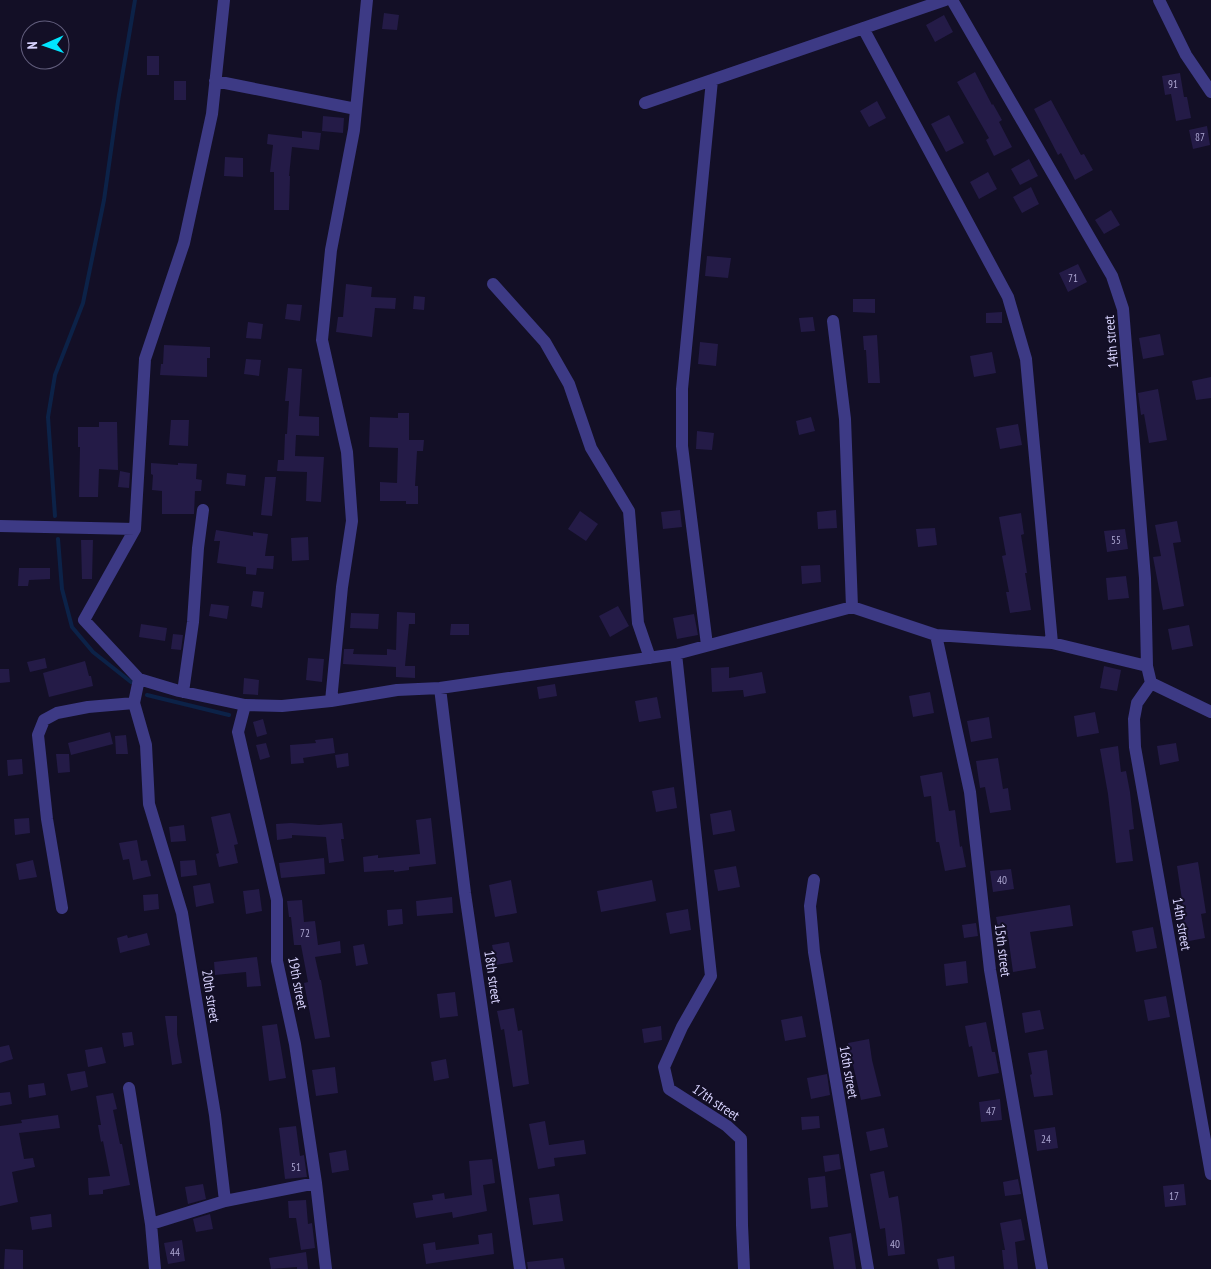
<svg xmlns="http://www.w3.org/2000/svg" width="1211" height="1269" font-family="'PT Sans Narrow',sans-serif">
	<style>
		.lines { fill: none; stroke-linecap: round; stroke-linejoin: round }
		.stream { stroke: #0c2248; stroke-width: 4 }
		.building { fill: #241b47 }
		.minor { stroke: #3d3a85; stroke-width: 12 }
		.labels { text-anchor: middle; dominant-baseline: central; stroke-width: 4; stroke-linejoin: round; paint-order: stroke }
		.number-label { font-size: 11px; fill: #aca6d1 }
		.street-label { font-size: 14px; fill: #d9d4ff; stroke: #130f26 }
	</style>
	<rect width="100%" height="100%" fill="#130f26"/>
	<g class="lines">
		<path class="stream" d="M55,516L48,417L55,375L83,303L104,200L118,101L135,0
			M58,539L62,589L72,627L93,652L131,682
			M147,695L229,715"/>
	</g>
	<path class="building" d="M384,13L399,15L397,30L382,29Z
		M944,15L953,32L935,42L926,25Z
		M147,56H159V75H147Z
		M975,72L992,105L993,104L1002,120L999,122L1012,147L994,156L986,140L989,138L957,82Z
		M1180,73L1184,97H1187L1191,118L1176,121L1171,94L1165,95L1162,76Z
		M174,81H186V100H174Z
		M1051,100L1081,155L1084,154L1093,170L1075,180L1061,153L1058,155L1034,109Z
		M877,101L886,118L869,127L860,111Z
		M949,115L964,143L946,152L931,124Z
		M323,116L344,118L343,133L322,131Z
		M1207,126L1210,145L1193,149L1189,130Z
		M302,131L321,133L319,150L292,147L289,176H290L289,210H274V172H270L273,145L267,144L268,134L302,138Z
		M225,157L243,158V177L224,176Z
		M1029,159L1038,176L1020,185L1011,169Z
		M988,172L997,189L979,199L970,182Z
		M1031,187L1039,204L1022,213L1013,197Z
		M1111,210L1120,225L1104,234L1095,220Z
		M707,256L731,258L728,278L705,276Z
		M1078,264L1087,282L1068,292L1059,273Z
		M346,284L372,287L371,297L396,298L395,309L375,308L372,337L336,332L338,317H343Z
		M414,296L425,297L424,310L413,309Z
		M853,299H875V313L853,312Z
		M287,304L302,305L300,321L285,319Z
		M1002,312V323H986V313Z
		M813,317L815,331L801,332L799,318Z
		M248,322L263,324L261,339L246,338Z
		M1160,334L1164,355L1143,359L1139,338Z
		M877,335L880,383H868L866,350H864L863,336Z
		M700,342L718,344L716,366L698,364Z
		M164,345L210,347V358H207V377L160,375L161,364H163Z
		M992,352L996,373L974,377L970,356Z
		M246,359L261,360L259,376L244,374Z
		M288,368L302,369L299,416L319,417V436L296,435L295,456L324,457L321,502L306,501L307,472L277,471L278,460H284L285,434H287L289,401H285Z
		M1211,377V398L1196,400L1192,381Z
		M1158,389L1167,440L1149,443L1144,414L1141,415L1138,393Z
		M398,413H409V440H424L423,451H417L415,486H418V504H406V501H380V482L397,483L398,448L369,447L370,417L398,418Z
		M811,417L815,431L799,435L796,421Z
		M171,420H189L188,446L169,445Z
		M99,422H117L118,470L99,469L98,497H79L80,447H78V427H99Z
		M1018,424L1022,445L1000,449L996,428Z
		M697,431L714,433L712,450L696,449Z
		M151,463L178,465V463L197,464L196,479L202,480L201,491H195L194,514H162V491L152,490L153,475L151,474Z
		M120,471L130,473L129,488L118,487Z
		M227,473L246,475L245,486L226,484Z
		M265,477H276L272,516L261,515Z
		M680,510L682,527L663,529L661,512Z
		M836,510L837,528L818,529L817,512Z
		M580,511L598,524L586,541L568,529Z
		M1021,513L1024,534L1021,535L1027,573H1025L1031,610L1010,613L1006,592H1009L1002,556L1006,555L999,517Z
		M1177,521L1181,542L1173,543L1184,606L1163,610L1153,557L1161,556L1155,525Z
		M935,528L937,545L918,547L916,529Z
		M1125,529L1128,549L1107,552L1104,531Z
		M216,530L253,536V532L268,534L265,556H274L273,569L257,568L256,575L246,574V567L217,563L220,541H214Z
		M308,537L309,560L292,561L291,538Z
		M81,540H93L92,579H82Z
		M820,565L821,582L802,584L801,566Z
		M19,568H50V579L29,580L28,586H18Z
		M1126,576L1129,598L1108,600L1106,578Z
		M253,591L264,592L262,608L251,606Z
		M211,604L229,606L227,619L209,616Z
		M618,606L629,626L610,637L599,616Z
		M397,612L415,613V624H409L405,666H415V678L396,677V667L343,664L344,649H354L353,654L387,655V649L396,650Z
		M351,613L379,614L378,629L350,628Z
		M694,614L698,635L677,639L673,618Z
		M141,624L167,628L165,641L139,637Z
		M451,624H469V635H450Z
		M1189,625L1193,646L1172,650L1168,629Z
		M173,634L183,635L181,650L171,649Z
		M45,658L47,668L30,672L27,662Z
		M308,658L324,659L322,682L306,680Z
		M85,661L89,676H91L93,686L49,697L43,673Z
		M1104,666L1121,670L1117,691L1100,688Z
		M729,667V678L762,672L766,693L744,697L743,690L712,692L711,668Z
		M0,669H9L10,682L0,683Z
		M244,678L259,680L258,695L243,694Z
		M555,684L557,696L539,699L537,687Z
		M930,692L934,713L913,717L909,696Z
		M657,697L661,718L639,722L635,701Z
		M1095,712L1099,733L1077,737L1074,716Z
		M989,717L992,738L971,742L967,721Z
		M263,719L267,734L257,737L253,722Z
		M110,732L113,744L71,755L68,743Z
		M126,735L128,754H116L115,736Z
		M333,738L335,753L303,758L304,763L291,764L290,745L316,743L315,740Z
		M266,743L270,757L260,760L256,745Z
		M1176,743L1179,761L1160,765L1157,746Z
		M1118,746L1121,772L1126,771L1130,792L1134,829L1129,830L1133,861L1116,863L1108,794L1100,749Z
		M348,753L349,766L337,768L335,755Z
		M56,754H69L70,772L58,773Z
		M998,758L1003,789L1008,788L1011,810L990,813L985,787L980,788L976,761Z
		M22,759L23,774L8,776L7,760Z
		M942,772L949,811L955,810L960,847L962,846L966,867L945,871L939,842H936L931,796L924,797L920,776Z
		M674,787L677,808L656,812L652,791Z
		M731,810L735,831L713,835L710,814Z
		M230,813L238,844L234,845L238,863L219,867L216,854L219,853L211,817Z
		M29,818L30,833L15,835L14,819Z
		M431,818L436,864L409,867V870L394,872V870L364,872L363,857L378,855V858L420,854L416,820Z
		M291,823L319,825L342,823L344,839H341L344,861L329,863L326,837L292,835V838L277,840L276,824Z
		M184,825L186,841L171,842L169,827Z
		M137,840L141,861L147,860L151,876L133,880L129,859L123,860L119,843Z
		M324,858L325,874L281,878L279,863Z
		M33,860L37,877L19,880L16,864Z
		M195,860L197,875L181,877L180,861Z
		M1198,862L1206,913L1201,914L1205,938L1184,942L1180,921L1185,920L1177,866Z
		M736,866L740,887L718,891L714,870Z
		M1011,869L1014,889L993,892L990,871Z
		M511,880L517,913L495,917L489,885Z
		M652,880L656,901L601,912L597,891Z
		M210,883L214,903L196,907L193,886Z
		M259,889L262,911L246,914L243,891Z
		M158,894L159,909L144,911L143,895Z
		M452,897L453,913L417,916L416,901Z
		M302,900L304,922L315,921L318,945L340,941L341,953L315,957L320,980H321L330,1037L315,1039L304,983L308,982L301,945H294L291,917H289L287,901Z
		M1070,905L1073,926L1030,932L1036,968L1013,972L1008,936L1000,938L996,917Z
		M402,909L403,924L388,926L387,910Z
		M688,909L691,930L670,934L666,913Z
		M976,923L978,936L964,938L962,925Z
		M1153,927L1157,948L1136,952L1132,931Z
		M147,933L150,945L120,953L117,938L127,935L128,938Z
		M509,942L513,962L496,965L492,945Z
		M364,944L368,964L356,966L353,946Z
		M257,957L261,986L247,987L246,972L215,975L214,962Z
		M966,961L968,983L946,986L944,964Z
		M455,992L458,1016L440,1018L437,994Z
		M1166,996L1170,1017L1148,1021L1144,1000Z
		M514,1008L518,1031L522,1030L529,1084L513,1087L504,1029L501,1030L497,1011Z
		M1040,1010L1044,1029L1025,1033L1022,1013Z
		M165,1016H177V1034L182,1063L172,1065Z
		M802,1016L806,1037L785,1041L781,1020Z
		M986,1022L992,1052H995L999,1073L978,1077L972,1046L969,1047L965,1026Z
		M277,1024L286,1078L269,1081L262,1026Z
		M661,1026L662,1040L644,1043L642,1029Z
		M132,1032L134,1045L124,1047L122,1033Z
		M869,1039L872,1060L881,1096L861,1100L848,1043Z
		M9,1045L13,1059L0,1063V1047Z
		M102,1047L106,1063L88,1067L85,1050Z
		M1047,1050L1053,1095L1034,1097L1030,1075L1032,1074L1028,1053Z
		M446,1059L449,1078L434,1081L431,1062Z
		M335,1067L338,1093L316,1096L312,1070Z
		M85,1071L88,1087L71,1091L67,1074Z
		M827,1074L830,1095L811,1099L807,1078Z
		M44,1083L46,1095L29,1098L28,1085Z
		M10,1092L12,1104L0,1106V1093Z
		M113,1093L117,1109L113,1110L120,1144H122L130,1185L103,1190V1194L89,1195L88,1178L110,1176L103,1141L101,1142L98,1125H101L96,1096Z
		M1000,1099L1002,1120L981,1122L979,1102Z
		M58,1115L60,1128L19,1133L24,1159L33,1158L35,1167L12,1172L18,1202L0,1206V1126L22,1123L21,1120Z
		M819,1116L820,1128L802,1130L801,1117Z
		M545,1121L549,1145L584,1140L586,1154L554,1158L555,1166L538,1169L529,1124Z
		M296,1126L300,1156L304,1155L307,1177L285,1179L279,1128Z
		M1055,1127L1058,1148L1037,1151L1034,1130Z
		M884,1128L888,1147L870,1151L866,1132Z
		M346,1150L349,1170L332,1173L329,1153Z
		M839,1154L841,1169L825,1172L823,1156Z
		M492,1159L495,1183L483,1185L487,1211L453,1218L452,1212L416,1218L413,1203L433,1200L432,1195L444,1193L445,1199L472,1195L469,1161Z
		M884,1171L889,1198L898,1196L902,1225L905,1254L888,1256L885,1228L880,1229L870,1174Z
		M825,1176L828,1207L811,1209L808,1178Z
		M1018,1179L1021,1194L1005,1196L1003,1182Z
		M203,1184L206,1199L188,1204L185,1187Z
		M1184,1184L1186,1205L1165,1207L1163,1186Z
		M559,1194L563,1221L533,1225L529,1198Z
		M306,1200L308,1224L312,1223L315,1248L301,1250L296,1218H289L288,1201Z
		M51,1214L52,1227L32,1230L30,1217Z
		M210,1214L213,1229L196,1232L193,1219Z
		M1021,1219L1025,1240L1015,1242L1018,1269H1004L1002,1250H1005L1000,1223Z
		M492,1233L494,1254L426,1264L423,1244L435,1242L436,1250L479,1244L478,1235Z
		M851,1233L856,1269H834L829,1237Z
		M182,1240L185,1261L168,1264L164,1243Z
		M5,1249L23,1250V1269H4Z
		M306,1252L308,1269H297V1267L271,1269L269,1258Z
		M954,1256L955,1269H939L937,1259Z
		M563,1258L565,1269H528L527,1262Z"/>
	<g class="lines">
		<path class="minor" d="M224,0L212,114L184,243L145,359L135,529L84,620L139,679L179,691L245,705L282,706L331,701L397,690L440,688L676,654L852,607L936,635L1052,643L1147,666
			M952,0L1112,276L1123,309L1145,578L1147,666L1151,683L1211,712
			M1159,0L1186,55L1211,92
			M863,28L1008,297L1026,359L1052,643
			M215,81L356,109
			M645,103L945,0
			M493,284L545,342L569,384L591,448L629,511L638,623L650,658
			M833,321L845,419L852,607
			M0,526L135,529
			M936,635L970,792L990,970L1042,1269
			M707,645L682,446V389L712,80
			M676,654L711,976L682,1027L664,1067L669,1089L727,1126L741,1139L742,1225L744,1269
			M139,679L134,703L146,745L149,804L182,913L215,1115L225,1201L151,1224L155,1269
			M1151,683L1137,703L1134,719L1135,747L1211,1174
			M440,688L465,893L520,1269
			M183,692L193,622L198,548L203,510
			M331,701L342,587L352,521L347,452L322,340L331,250L354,130L367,0
			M245,705L238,732L277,900V961L295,1044L316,1183L326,1269
			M814,880L810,906L814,952L868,1269
			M62,908L47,819L38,735L44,720L57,713L88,707L134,703
			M129,1088L151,1224
			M225,1201L316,1183"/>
	</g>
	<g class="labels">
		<g class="number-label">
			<text x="1173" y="84">91</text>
			<text x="1200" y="137">87</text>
			<text x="1073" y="278">71</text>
			<text x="1116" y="540">55</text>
			<text x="1002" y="880">40</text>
			<text x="305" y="933">72</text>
			<text x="991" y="1111">47</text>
			<text x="1046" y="1139">24</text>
			<text x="296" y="1167">51</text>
			<text x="1174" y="1196">17</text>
			<text x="895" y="1244">40</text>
			<text x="175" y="1252">44</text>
		</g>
		<g class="street-label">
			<text transform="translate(1111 342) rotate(-95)">14th street</text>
			<text transform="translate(1182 924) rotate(80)">14th street</text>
			<text transform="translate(1003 950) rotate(83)">15th street</text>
			<text transform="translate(493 977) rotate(82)">18th street</text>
			<text transform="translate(298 983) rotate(79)">19th street</text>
			<text transform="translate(211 996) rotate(81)">20th street</text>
			<text transform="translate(849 1072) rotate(80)">16th street</text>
			<text transform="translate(716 1102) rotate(34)">17th street</text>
		</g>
	</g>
	<g transform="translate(45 45) rotate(268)"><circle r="24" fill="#130f26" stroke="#625e7d"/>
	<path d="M0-4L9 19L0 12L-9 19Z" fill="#00e5ff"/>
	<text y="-8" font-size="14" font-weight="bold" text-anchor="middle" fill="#d9d4ff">N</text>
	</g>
</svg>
